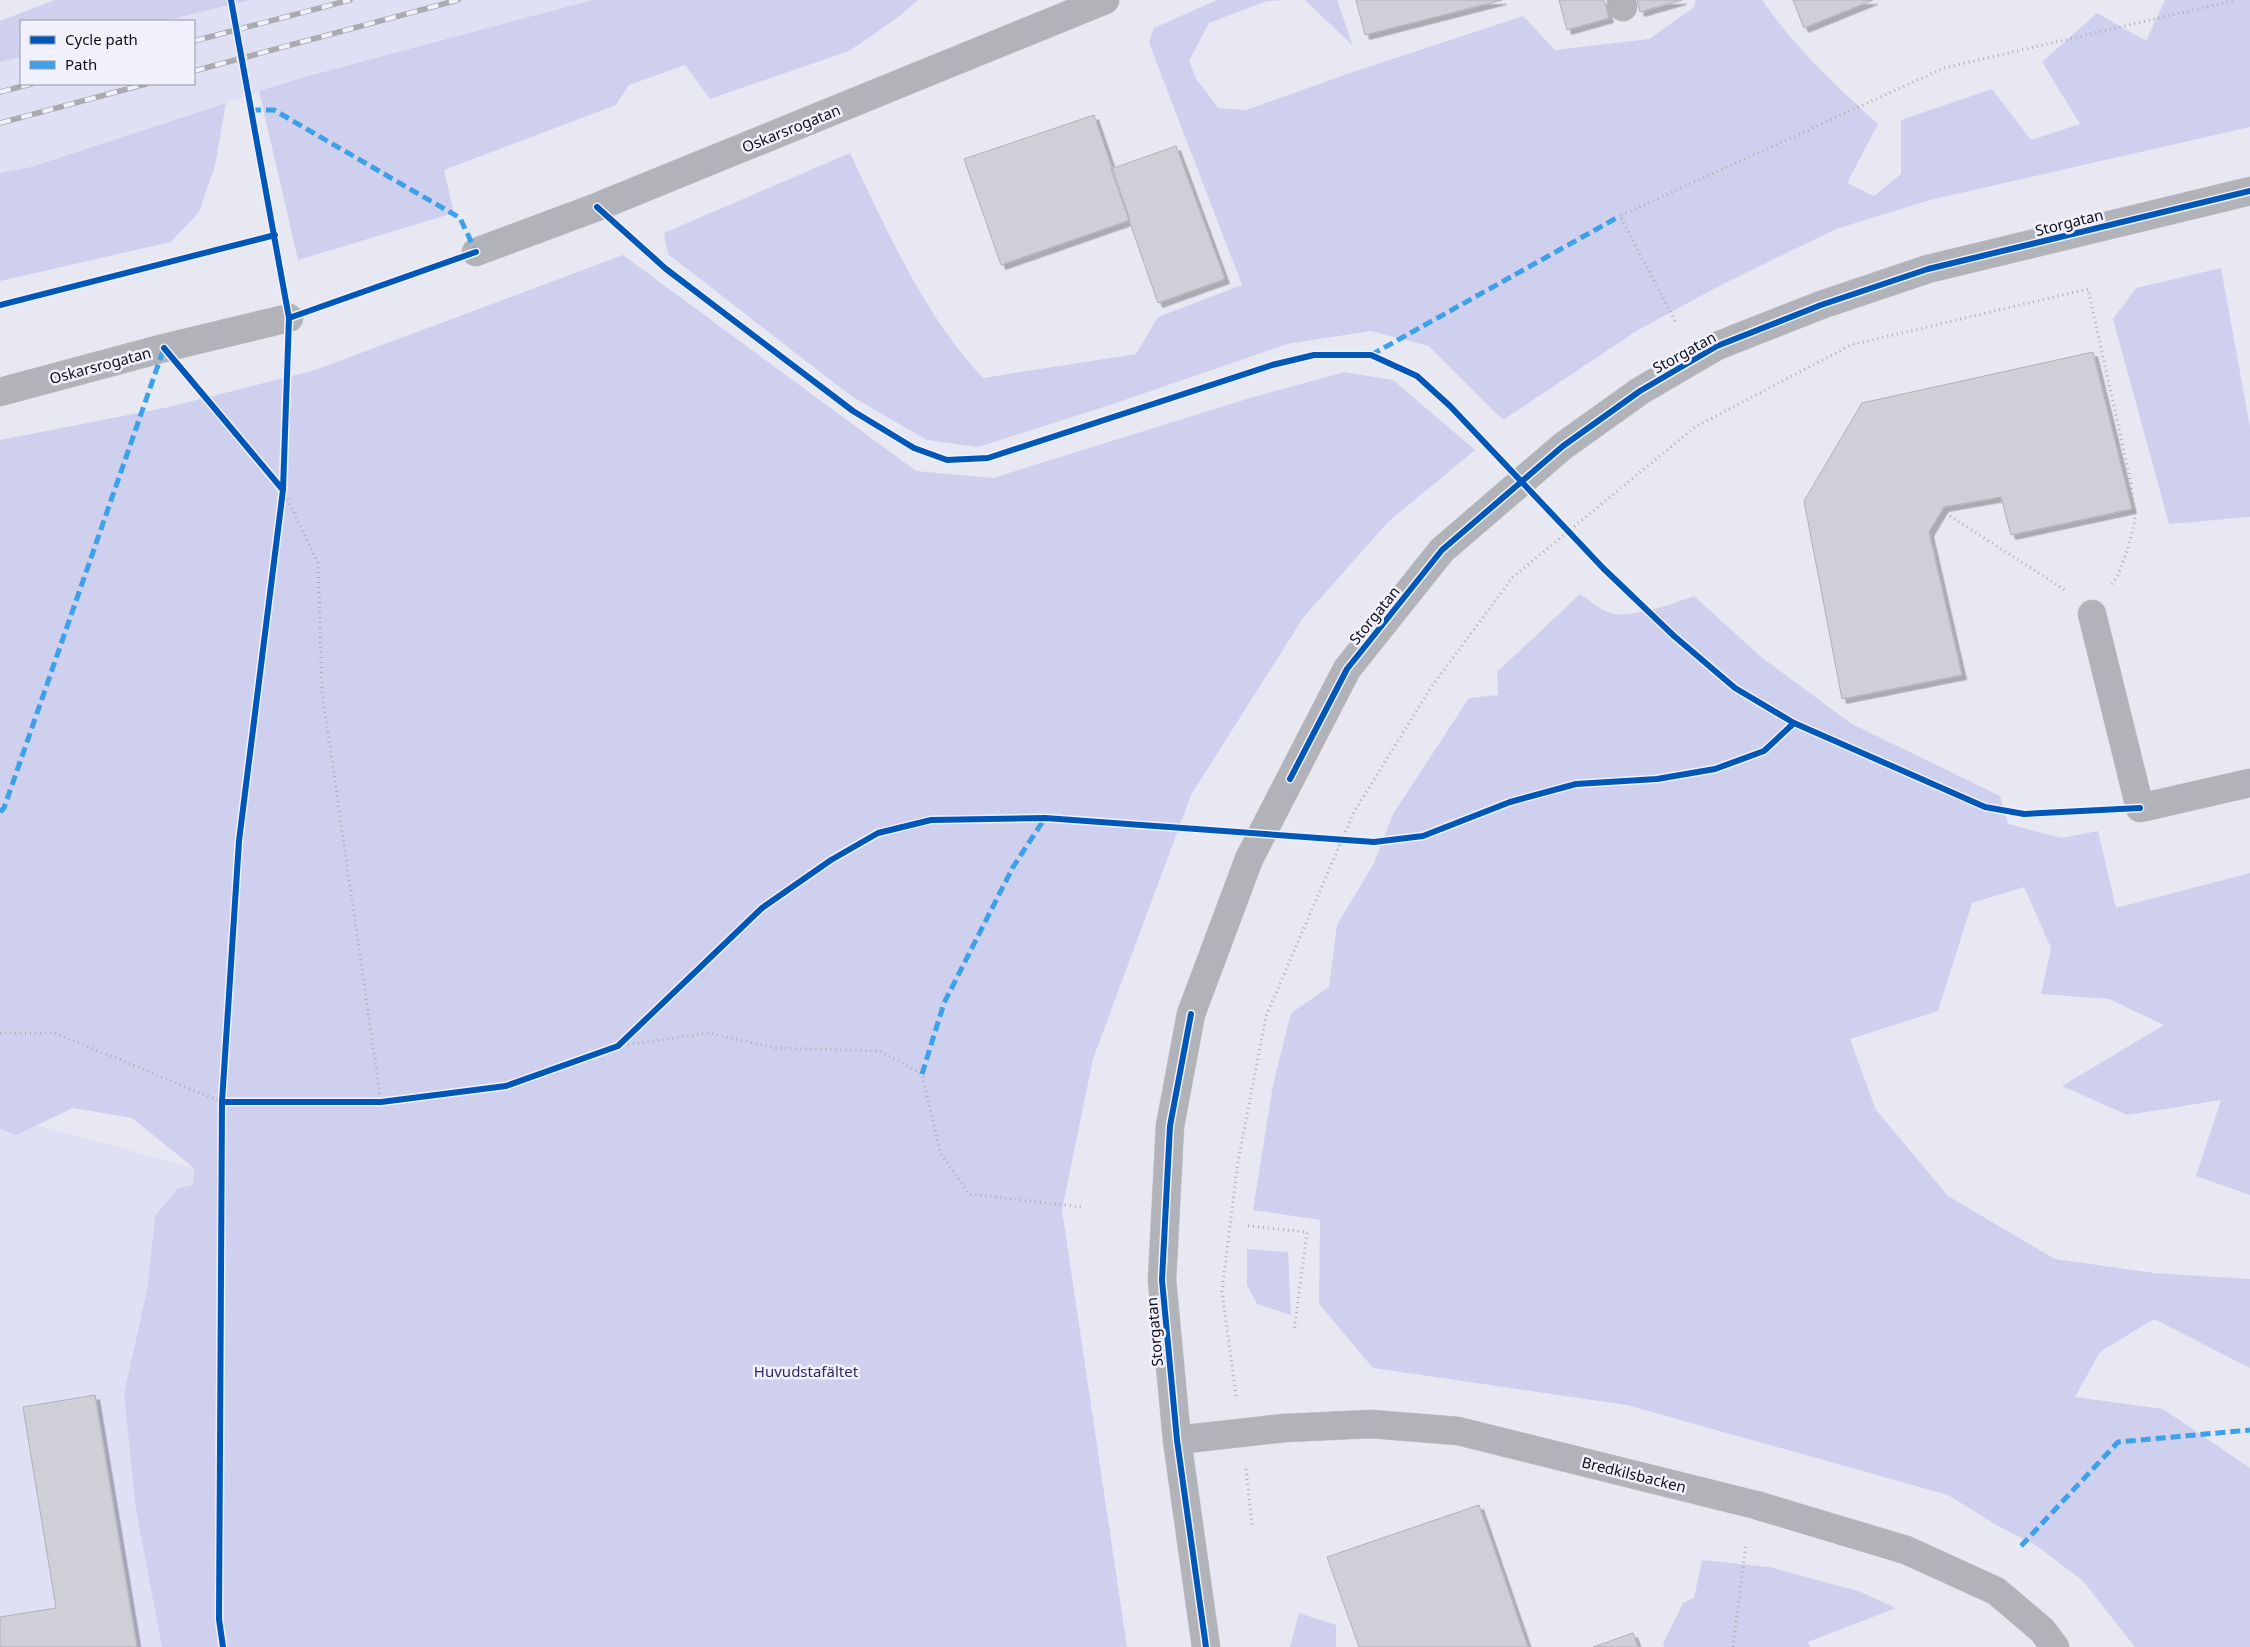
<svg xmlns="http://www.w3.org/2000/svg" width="2250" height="1647" font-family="'Noto Sans',sans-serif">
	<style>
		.built { fill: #e0e0f5 }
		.green { fill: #cfd0ee }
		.building { fill: #cfcfd8; stroke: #b0b1b9; filter: url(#shadow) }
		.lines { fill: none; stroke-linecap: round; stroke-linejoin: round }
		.minor-casing { stroke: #c6c6cf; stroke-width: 29 }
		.path { stroke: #adadb2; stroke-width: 3; stroke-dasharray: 1 4; stroke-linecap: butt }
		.minor { stroke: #b2b3b8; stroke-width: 28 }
		.rail-casing { stroke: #aaaab0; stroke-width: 5.5 }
		.rail { stroke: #f1f1fe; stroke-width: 4; stroke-dasharray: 11; stroke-linecap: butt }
		.quiet { stroke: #3da1ea; stroke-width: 5; stroke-dasharray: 10 5; stroke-linecap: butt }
		.cycleway-casing { stroke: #f1f1fe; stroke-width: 9 }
		.cycleway { stroke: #0057b8; stroke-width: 6 }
		.labels { text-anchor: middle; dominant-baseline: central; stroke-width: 5; stroke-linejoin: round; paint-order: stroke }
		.street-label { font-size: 15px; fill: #111118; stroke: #f1f1fe }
		.park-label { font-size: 15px; fill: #302967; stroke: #f1f1fe }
	</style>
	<defs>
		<filter id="shadow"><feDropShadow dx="4.5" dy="4.5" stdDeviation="0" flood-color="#0004"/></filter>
	</defs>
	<rect width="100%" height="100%" fill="#e8e8f3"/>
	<path class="built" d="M250,0H592L308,76L31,167L0,173V62L21,57V84H194V21H164Z
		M0,1115L194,1168L184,1647H0Z"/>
	<path class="green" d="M55,0H250L164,21H21V57L0,62V21Z
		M592,0H918L900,16L849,51L710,99L685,65L629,85L616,105L444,170L454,213L298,260L259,91L308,76Z
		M1217,0H1282L1264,2L1209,23L1189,61L1197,80L1218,108L1246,110L1350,73L1523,16L1555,50L1649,39L1693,8L1696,0H1762C1795,48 1836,86 1878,124L1847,183L1874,196L1901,174V120L1992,89L2031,140L2080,124L2042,62L2097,13L2146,41L2165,0H2250V127L1930,200L1836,229L1721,285L1638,330L1503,420L1429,346L1371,331L1287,344L1110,405L978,447L927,440L851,396L668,254L664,233L850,153C887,231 924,315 983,378L1136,354L1158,317L1242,285L1149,43L1154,28Z
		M1305,0H1337L1353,46Z
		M226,103L215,166L199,212L171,242L0,281V173L31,167Z
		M623,255L916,471L993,478L1250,398L1344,372L1393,380L1475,450L1388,522L1303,618L1191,795L1093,1059L1062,1210L1127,1647H162L136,1510L124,1394L148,1285L155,1216L178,1188L193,1185L194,1168L132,1118L73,1108L16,1135L0,1129V440L169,407L315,370Z
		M2221,268L2250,427V517L2169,524L2113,319L2136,288Z
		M1580,594C1589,600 1600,610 1610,613C1629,619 1675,603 1694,596L1761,657L1852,724L2000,796L2008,824L2061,838L2098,831L2116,908L2250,873V1195L2196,1176L2221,1100L2127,1115L2062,1086L2164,1025L2109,999L2041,994L2051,948L2024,887L1972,903L1938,1011L1850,1039L1876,1110L1948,1196L2055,1259L2154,1273L2250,1279V1368L2154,1319L2100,1352L2075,1397L2163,1409L2250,1468V1647H2135L2083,1581L2037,1546L1998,1526L1948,1495L1627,1405L1373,1368L1319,1304L1320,1220L1253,1210L1273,1085L1291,1013L1329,987L1337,925L1374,863L1393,814L1469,698L1498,695L1497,672Z
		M1247,1249L1288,1252L1291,1315L1257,1304L1247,1285Z
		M1702,1560L1769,1567L1858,1591L1896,1608L1808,1642L1810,1647H1664L1663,1644L1683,1603L1694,1598Z
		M1299,1613L1336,1625V1647H1290Z"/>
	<path class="building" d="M1356,0H1502L1365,35Z
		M1559,0H1604L1609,18L1567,30Z
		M1637,0H1682L1640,12Z
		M1793,0H1873L1804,28Z
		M1094,115L1130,220L1001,265L964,159Z
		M1176,146L1225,279L1158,303L1111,169Z
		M2093,352L2132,509L2011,535L2001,497L1944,507L1929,532L1962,675L1842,699L1804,501L1862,403Z
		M95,1395L137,1647H0V1617L56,1608L23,1407Z
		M1479,1505L1528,1647H1359L1327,1557Z
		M1633,1633L1638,1647H1593Z"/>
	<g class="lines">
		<defs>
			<path id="minor" d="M1621,0L1623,7
				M476,252L597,207L1105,0
				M0,392L164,348L289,318
				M2092,614L2140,808L2250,783
				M1177,1440L1285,1428L1371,1424L1458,1431L1756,1505L1906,1550L1996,1591L2042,1630L2055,1647
				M1206,1647L1177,1440L1162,1280L1170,1126L1191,1014L1249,859L1347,669L1442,550L1563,446L1640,391L1717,346L1821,305L1928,269L2250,191"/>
		</defs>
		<use href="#minor" class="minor-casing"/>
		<path class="path" d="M1675,321L1620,216L1944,68L2236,0
			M283,490L318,563L322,691L381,1102
			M1950,516L2065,590
			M0,1033H55L222,1102
			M618,1046L709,1033L776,1048L880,1051L922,1074L940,1152L969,1194L1082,1207
			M1248,1226L1307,1232L1294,1331
			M1236,1396L1222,1291L1238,1161L1266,1016L1354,812L1432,686L1513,577L1695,427L1851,345L2088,289L2131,483L2135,521L2128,548L2118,575L2112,584
			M1246,1469L1252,1525
			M1733,1647L1746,1543"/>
		<use href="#minor" class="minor"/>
		<defs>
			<path id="rail" d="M194,41L350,0
				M194,71L458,0
				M0,92L31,84
				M0,123L146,84"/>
		</defs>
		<use href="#rail" class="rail-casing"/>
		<use href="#rail" class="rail"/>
		<path class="quiet" d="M251,110H274L460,218L476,252
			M1371,355L1620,216
			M0,812L4,808L164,348
			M922,1074L944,1003L1013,867L1045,818
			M2021,1546L2118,1442L2250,1430"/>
		<defs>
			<path id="cycleway" d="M597,207L666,269L853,411L914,448L947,460L988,458L1272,365L1314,355H1371L1417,376L1450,406L1603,568L1674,636L1735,688L1794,723L1985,807L2024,814L2140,808
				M0,305L275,235
				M289,318L476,252
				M164,348L283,490
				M1290,779L1347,669L1442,550L1563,446L1640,391L1717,346L1821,305L1928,269L2250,191
				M1191,1014L1170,1126L1162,1280L1177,1440L1206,1647
				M222,1102H381L506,1086L618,1046L762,908L831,860L878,833L931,820L1045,818L1374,842L1423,836L1510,802L1576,784L1657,779L1715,769L1764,751L1794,723
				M223,1647L219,1619L222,1102L239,841L283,490L289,318L231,0"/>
		</defs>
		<use href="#cycleway" class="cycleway-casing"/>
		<use href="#cycleway" class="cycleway"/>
	</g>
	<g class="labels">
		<g class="street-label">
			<text transform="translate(791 128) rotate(-22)">Oskarsrogatan</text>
			<text transform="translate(2069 222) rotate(-14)">Storgatan</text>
			<text transform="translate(1684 352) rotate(-29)">Storgatan</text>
			<text transform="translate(100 365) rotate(-15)">Oskarsrogatan</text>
			<text transform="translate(1374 615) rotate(-51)">Storgatan</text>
			<text transform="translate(1154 1332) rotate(-95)">Storgatan</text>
			<text transform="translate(1634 1474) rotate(14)">Bredkilsbacken</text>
		</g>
		<g class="park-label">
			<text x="806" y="1371">Huvudstafältet</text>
		</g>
	</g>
	<rect x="20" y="20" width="175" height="65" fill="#f1f1fe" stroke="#9797a2"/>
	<rect x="30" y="36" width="25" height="8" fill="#0057b8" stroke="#9797a2"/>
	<text x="65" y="45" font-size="15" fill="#111118">Cycle path</text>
	<rect x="30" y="61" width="25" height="8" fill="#3da1ea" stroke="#9797a2"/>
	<text x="65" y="70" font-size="15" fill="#111118">Path</text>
</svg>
